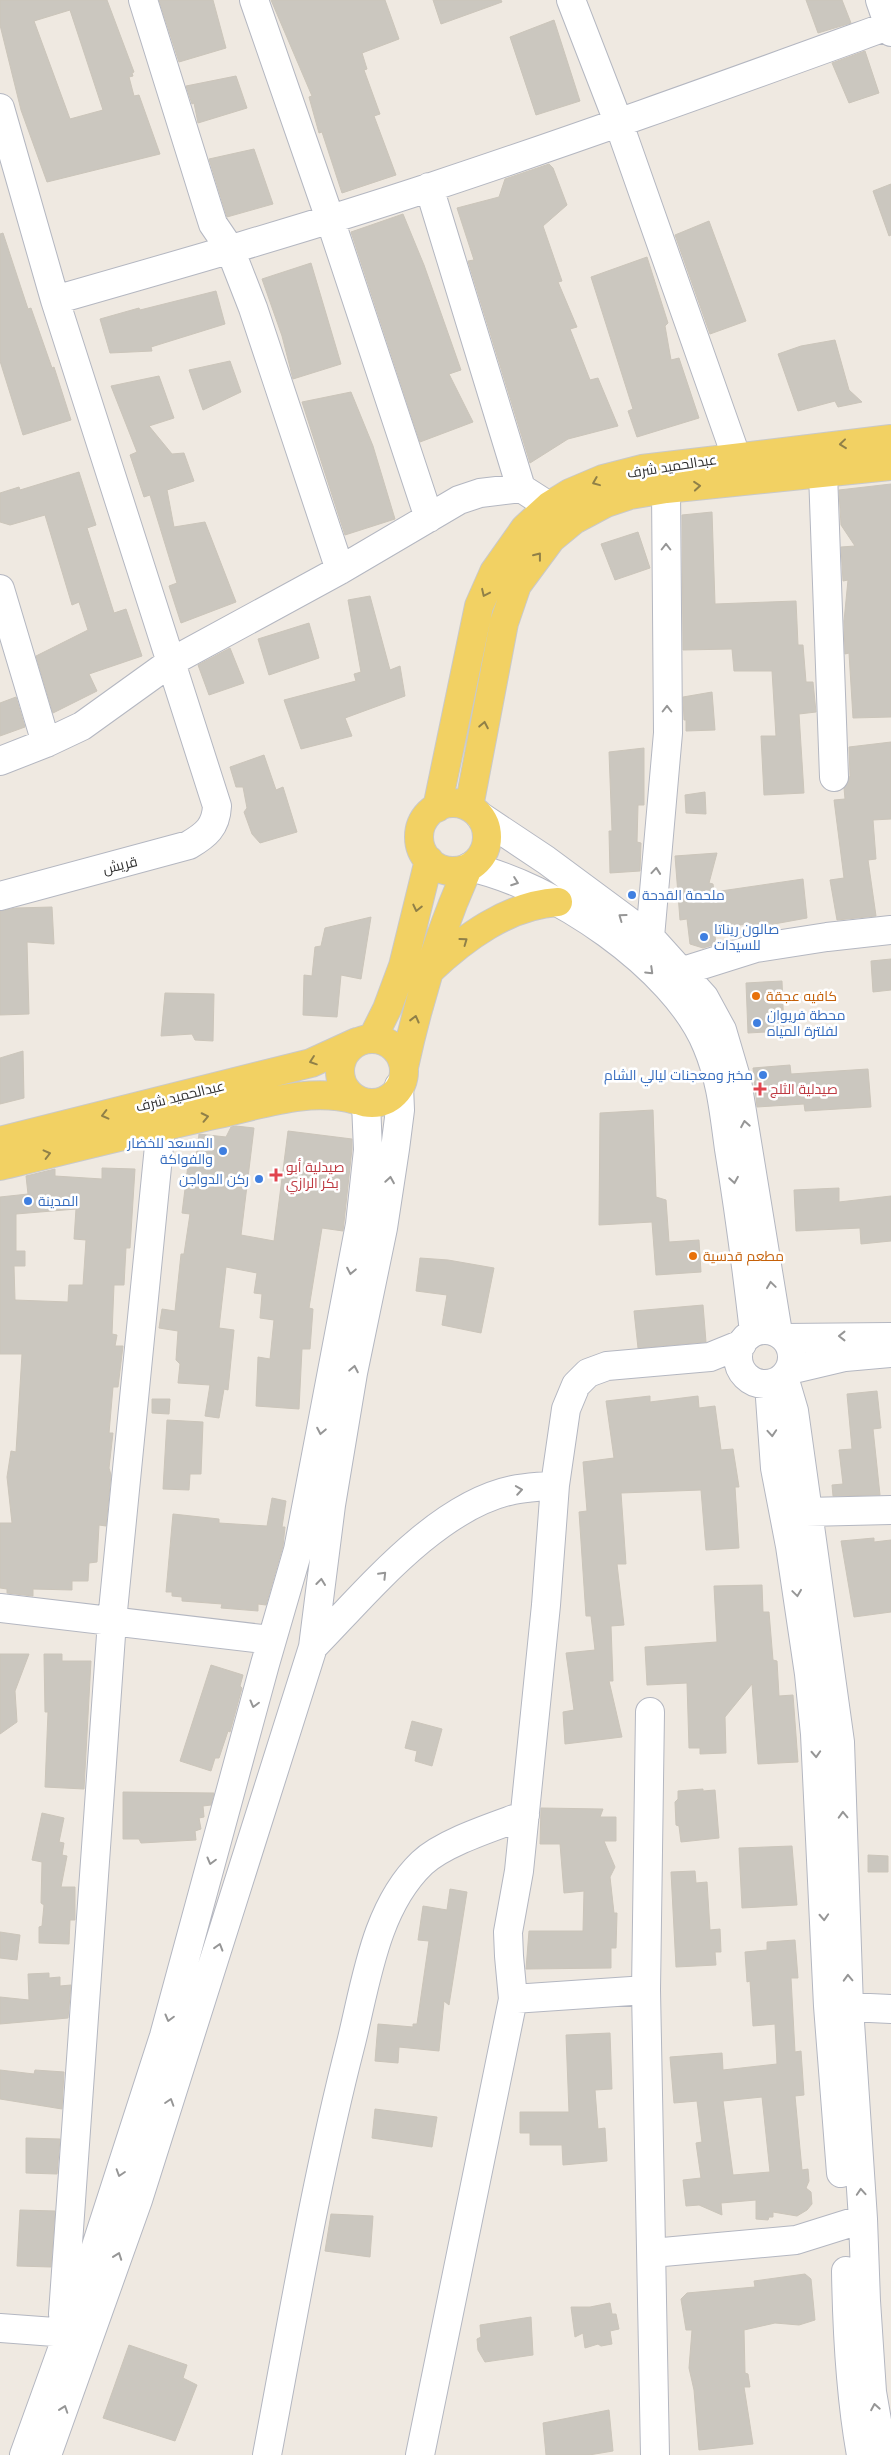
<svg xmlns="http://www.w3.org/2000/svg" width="891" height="2455" font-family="Montserrat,Cairo,sans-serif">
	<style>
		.building { fill: #cbc7bf; stroke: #cbc5ba; fill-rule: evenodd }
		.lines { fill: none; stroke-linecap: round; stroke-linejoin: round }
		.minor-casing { stroke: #b4b7c1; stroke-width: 30 }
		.major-casing { stroke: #c9c9c9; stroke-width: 30 }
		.minor { stroke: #fff; stroke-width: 28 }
		.major { stroke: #f2d163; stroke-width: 28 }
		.oneway { stroke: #908048 }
		.oneway2 { stroke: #969696 }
		.shop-dot { fill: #3f7fe0; stroke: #fff; stroke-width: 2 }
		.food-dot { fill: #e8710a; stroke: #fff; stroke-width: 2 }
		.health-dot { fill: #e0444e; stroke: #fff; stroke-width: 2 }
		.labels { text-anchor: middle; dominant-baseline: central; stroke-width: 5; stroke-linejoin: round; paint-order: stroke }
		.street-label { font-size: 14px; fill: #2e2e2e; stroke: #fff }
		.shop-label { font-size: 14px; fill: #366cbe; stroke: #fff; text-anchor: start }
		.food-label { font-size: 14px; fill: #c56008; stroke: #fff; text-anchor: start }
		.health-label { font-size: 14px; fill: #be3a42; stroke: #fff; text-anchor: start }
	</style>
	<rect width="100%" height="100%" fill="#efe9e1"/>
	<path class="building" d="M0,0H107L134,72L132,73L133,76L129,77L134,96L139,95L160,154L47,182L21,110L0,25ZM70,10L103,110L70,119L34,21Z
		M159,0H213L226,48L179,62Z
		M271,0H385L399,39L362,53L367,69L364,70L380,114L374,116L396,175L342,193L322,132L319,133L309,97L312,96Z
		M433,0H501L502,2L441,24Z
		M806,0H842L851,23L818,33Z
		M554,20L580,101L536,115L510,37Z
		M865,51L879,93L849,103L832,63Z
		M236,76L247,108L198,123L194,103L192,104L186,86Z
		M254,149L273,204L227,217L209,159Z
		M549,164L553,168L567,205L543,226L562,281L558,282L577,327L570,329L590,380L598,378L618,426L568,439L530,463L468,261L474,260L457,208L499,197L505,179Z
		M891,184V235L889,236L873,191Z
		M403,214L424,265L461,370L449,374L473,422L420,442L351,232Z
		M709,221L746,321L710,334L675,235Z
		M3,233L28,309L31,308L52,368L54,367L71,420L23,435L0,361V234Z
		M647,257L668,323L665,326L671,360L679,358L699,418L637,437L628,411L633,409L591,277Z
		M311,263L341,364L293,379L282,336L262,279Z
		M216,291L225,324L151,347L152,351L110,353L100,319L139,308L140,310Z
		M835,340L849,390L862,402L838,407L835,401L798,411L778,354L801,346Z
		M230,361L241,392L203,410L189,370Z
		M159,376L174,418L149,426L172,454L184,453L194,481L167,490L174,527L205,522L236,602L181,623L169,586L177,583L150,495L144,497L130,455L137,452L111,386Z
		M351,392L373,446L395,519L345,535L302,402Z
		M79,472L96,525L87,528L114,613L126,609L142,656L89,674L97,691L53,713L36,656L88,630L79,602L72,605L45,515L10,525L0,522V493L19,487L20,490Z
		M891,484V717L853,718L849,653L845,654L844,621L848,580L843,581L841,547L855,546L841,525L839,490Z
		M712,512L715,604L796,601L798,645H803L806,682H813L816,712L799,714L804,793L764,795L761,736H776L772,671H734L732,649L683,650L682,515Z
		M638,532L650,568L615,580L601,544Z
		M370,596L390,670L400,666L405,696L345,718L352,736L301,749L284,700L356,681L354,674L361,672L348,600Z
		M309,623L319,658L269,675L258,639Z
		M230,648L244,683L209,695L198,665Z
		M712,692L715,730L686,731V720H684L683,697Z
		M16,697L25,727L0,736V703Z
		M891,742V819L873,820L876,859L868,860L876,916L837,920L830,880L844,878L834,800L845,799L844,788L850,776L849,747Z
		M644,748V805H638L637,842L641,843L640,871L610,873L609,831H612L609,752Z
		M264,755L276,790L283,787L297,832L260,843L252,834L244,812L247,808L243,787H236L230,767Z
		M705,792L706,814L686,813L685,795Z
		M717,853L709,883L713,884L714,892L803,879L807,918L752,928L749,924L714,928L716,944L703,948L690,944L687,919L680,920L675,856Z
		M52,907L54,944L27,942L29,1014L0,1015V911L16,908Z
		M371,917L361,979L341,975L337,1017L303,1015L304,975L312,976L315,947L321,946L325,928Z
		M891,959V990L873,992L871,961Z
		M782,981L784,1031L748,1033L746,983Z
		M165,993L214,994L213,1041L195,1040L192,1034L161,1036Z
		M23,1051L24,1098L0,1104V1058Z
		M790,1065L791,1074L868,1069L871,1107L805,1111L804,1104L757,1107L753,1068Z
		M653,1110L656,1197L666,1200L669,1242L699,1240L701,1272L656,1275L652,1222L599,1225L600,1113Z
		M236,1126L254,1128L241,1235L274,1241L288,1131L352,1139V1149L343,1231L322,1228L309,1308L313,1309L310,1349H302L299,1409L256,1406L258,1357L270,1359L274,1320L260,1318L262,1294L254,1293L257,1273L226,1267L219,1328L234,1330L228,1390L224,1389L219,1418L205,1416L210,1385L178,1383L180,1364L176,1360L178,1331L159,1328L162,1309L175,1311L181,1254H184L190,1214L182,1213L188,1165L195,1166L199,1134L226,1137L231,1127Z
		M102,1168L135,1169L130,1248H126L124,1285H114L112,1334L117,1335L115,1346H123L118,1387H113L109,1433H113L109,1468L111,1475L106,1526L99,1525L97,1562L89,1563L88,1581H72V1590L33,1589V1596L7,1593V1589L0,1588V1523H12L7,1477L11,1451L16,1452L22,1354H0V1197L28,1194L26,1176L55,1169V1176L102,1179ZM76,1209L74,1239L86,1240L83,1285H69L68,1302L15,1300L14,1266H25V1251H16V1214Z
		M839,1188V1202L891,1196V1241L861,1244L860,1228L796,1231L794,1190Z
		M420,1258L448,1260L494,1268L481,1333L442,1325L447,1295L416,1291Z
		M703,1305L706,1342L638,1348L634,1311Z
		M877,1391L881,1428L873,1429L880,1495L833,1496L832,1485L843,1484L839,1450L852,1449L847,1394Z
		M650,1396V1402L698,1396L699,1408L715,1406L721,1450L733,1449L739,1487H735L739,1548L706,1550L701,1490L621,1493L626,1564H617L624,1625L611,1626L613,1681H609L622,1737L565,1744L563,1712L574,1710L566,1653L595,1650L591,1616H586L579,1512L587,1511L583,1462L614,1458L606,1401Z
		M152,1399H170L169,1414L152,1413Z
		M167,1420L203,1422L201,1474H190L189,1490L163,1489Z
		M272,1498L286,1501L282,1527H285L283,1546L266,1605L258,1604V1611L221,1608L222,1604L182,1601V1597L172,1596V1592H166L173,1514L219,1519V1523L267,1526Z
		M874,1538V1542L891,1540V1612L854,1617L841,1541Z
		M762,1585L763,1612H769L773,1660L777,1661L779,1696L793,1695L798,1762L758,1764L752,1684L725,1717L726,1753L700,1754V1748H689L687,1683L647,1685L645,1647L717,1642L714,1586Z
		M0,1654H29L15,1691L17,1722L0,1734Z
		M44,1654H62V1661H91L84,1789L45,1787L48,1712H45Z
		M211,1665L243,1675L240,1686L242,1688L230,1732L228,1731L219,1758H215L211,1771L180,1761Z
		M412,1721L442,1729L432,1766L415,1761L417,1751L405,1748Z
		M703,1789V1791L715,1790L719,1838L681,1842L679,1826L676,1825L675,1802L678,1799V1791Z
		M123,1792L214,1793L211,1805L203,1806L204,1817L199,1818L201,1829L195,1831L196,1840L141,1843L139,1839H123Z
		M541,1808L603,1809L600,1817H616V1841H604L615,1867L610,1877L614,1913H617L616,1948H611V1968L526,1969L529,1931H583L584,1891L564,1893L560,1844H540Z
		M42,1813L64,1818L59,1842L64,1843L62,1855L67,1856L61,1887H75V1920H70L69,1944L39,1943V1927L42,1926L44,1905L41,1903L42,1862L32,1860Z
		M792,1846L797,1905L742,1908L739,1848Z
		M868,1855L888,1856V1872H868Z
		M695,1871L696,1883L707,1882L710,1930L720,1929L721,1952H715L716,1965L676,1967L671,1872Z
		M450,1889L467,1892L449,2005L444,2001L439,2051L399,2047L398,2063L375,2061L378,2024L413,2027V2024H417L429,1941L418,1940L423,1906L447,1910Z
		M0,1932L20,1935L17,1960L0,1958Z
		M795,1940L798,1978H791L795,2052L801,2051L804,2095L795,2096L802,2170L808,2169L809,2181L806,2188L811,2192L812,2204L807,2210L797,2216L773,2212V2217H769L768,2220L756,2219V2200L721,2203L722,2215L699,2205L686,2206L683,2180L701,2178L696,2143L702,2142L697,2101L674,2103L670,2057L722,2053L723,2070L777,2064L775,2024L753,2026L750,1981L747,1982L745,1952L767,1950V1942ZM762,2097L770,2172L733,2175L723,2101Z
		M49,1973V1978L60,1977V1986L71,1985L68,2018L0,2024V1997L29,2000L28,1974Z
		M610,2033L612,2089L595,2090L598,2129L605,2128L607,2161L563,2165L562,2145H530V2133H520V2112H569L566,2035Z
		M0,2070L34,2074L35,2070L64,2072L62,2109L0,2099Z
		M375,2109L437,2117L432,2147L372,2138Z
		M26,2138L60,2139L57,2174L26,2173Z
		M20,2210L55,2211L51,2267L17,2266Z
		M331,2214L373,2216L370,2257L325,2251Z
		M805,2274L811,2279L815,2320L799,2325L775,2323L744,2330L745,2373L748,2374L750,2387H744L753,2444L699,2450L694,2390L689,2368L692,2330H686L681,2299L687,2293L755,2287L754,2281Z
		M610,2303L612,2314H616L619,2329L610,2331L612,2344L601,2346L598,2344L585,2348L583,2333L575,2337L571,2307H590Z
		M531,2317L533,2355L485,2362L478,2350L477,2339L481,2337L480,2325Z
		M129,2345L187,2365L183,2378L197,2385L175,2441L103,2418Z
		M609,2410L613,2451L589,2455H546L543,2423Z"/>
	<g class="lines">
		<defs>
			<path id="minor" d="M143,0L207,205L213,224L230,249L253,308L340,570
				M254,0L330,219L429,518
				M571,0L619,124L736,456
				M880,0L891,32
				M0,108L55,300L217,806C216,827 206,835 189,845L0,896
				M429,187L521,488
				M55,300C181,264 307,228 431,187C585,136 736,81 888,26
				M823,473L834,777
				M0,589L46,743
				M0,761L46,743L82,726L171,662L340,570L459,500L480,493L521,488L549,506
				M480,816L546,860L650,937L704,997L722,1030L737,1081L778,1333
				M469,867C551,884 675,967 707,1046C721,1079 724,1113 729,1149C739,1210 747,1271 754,1332
				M650,937L668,733L666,489
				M683,971L756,948L827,937L891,930
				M738 1357a27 27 0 1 1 54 0a27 27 0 1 1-54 0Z
				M785,1338L891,1337
				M790,1370L845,1357L891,1353
				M784,1377L794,1411L840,1742L849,2007L863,2219L866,2301L872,2392L883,2455
				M769,1384L775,1468L790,1546L809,1674L815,1734L828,2006L841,2173
				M806,1512L891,1510
				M0,1608L271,1640
				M313,1647C366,1593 436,1506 513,1490C527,1487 541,1487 555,1485
				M650,1712L646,1990L655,2455
				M513,1999L646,1990
				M849,2007L891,2009
				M652,2253L796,2240L863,2219
				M846,2271C847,2333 850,2394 861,2455
				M63,2314L112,1621L161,1126
				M0,2328L68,2333
				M24,2455L68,2333L164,2036L265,1664L298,1550L360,1224L368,1150L366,1103
				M47,2455L138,2200L313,1647L331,1505L353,1373L383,1228L395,1149L400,1110L399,1086
				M267,2455C293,2317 316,2179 351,2043C366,1983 375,1908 422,1863C444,1842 496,1826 525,1815
				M420,2455L513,1999L509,1956L508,1932L519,1871L546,1605L555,1485L566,1409L576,1385L588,1373L607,1366L710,1357L742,1344"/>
			<path id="major" d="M419 837a34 34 0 1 1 68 0a34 34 0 1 1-68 0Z
				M469,807L504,623L517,585L551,539L574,520L606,503L630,495L666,489L891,466
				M437,808L479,606L494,572L525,528L549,506L570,493L603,479L642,469L891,439
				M428,972C464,938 508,905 558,902
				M372,1039L387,1009L403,966L429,860
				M340 1071a32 32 0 1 1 64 0a32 32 0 1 1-64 0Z
				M404,1067C419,998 439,933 468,868
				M0,1141L311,1063L357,1042
				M0,1166C73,1148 145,1130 218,1114C264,1104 310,1087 356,1100"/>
		</defs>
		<use href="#minor" class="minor-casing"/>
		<use href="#major" class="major-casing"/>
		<use href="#minor" class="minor"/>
		<use href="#major" class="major"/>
	</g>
	<defs><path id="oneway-chevron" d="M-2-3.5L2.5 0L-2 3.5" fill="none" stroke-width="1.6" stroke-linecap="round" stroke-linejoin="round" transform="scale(1.25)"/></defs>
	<g class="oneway">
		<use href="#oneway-chevron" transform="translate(843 444) rotate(174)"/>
		<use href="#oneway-chevron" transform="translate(596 482) rotate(158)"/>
		<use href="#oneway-chevron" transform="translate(697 486) rotate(-5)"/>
		<use href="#oneway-chevron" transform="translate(538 556) rotate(-52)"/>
		<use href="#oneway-chevron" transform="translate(485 593) rotate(115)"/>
		<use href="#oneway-chevron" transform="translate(484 725) rotate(-79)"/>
		<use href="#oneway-chevron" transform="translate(417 908) rotate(103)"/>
		<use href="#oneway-chevron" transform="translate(464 941) rotate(-36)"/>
		<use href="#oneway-chevron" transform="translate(415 1019) rotate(-76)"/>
		<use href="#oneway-chevron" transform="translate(313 1061) rotate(161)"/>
		<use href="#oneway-chevron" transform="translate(105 1115) rotate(166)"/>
		<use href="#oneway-chevron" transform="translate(205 1117) rotate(-12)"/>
		<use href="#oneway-chevron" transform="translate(47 1154) rotate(-14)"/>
	</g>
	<g class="oneway2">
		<use href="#oneway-chevron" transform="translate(666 547) rotate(-90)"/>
		<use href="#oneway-chevron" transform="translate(667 709) rotate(-90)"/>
		<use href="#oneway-chevron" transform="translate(656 871) rotate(-85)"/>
		<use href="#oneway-chevron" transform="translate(515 882) rotate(20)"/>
		<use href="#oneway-chevron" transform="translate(622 917) rotate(-144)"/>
		<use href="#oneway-chevron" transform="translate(650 971) rotate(44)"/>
		<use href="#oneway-chevron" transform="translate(745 1124) rotate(-100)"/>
		<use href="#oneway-chevron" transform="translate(390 1180) rotate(-81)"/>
		<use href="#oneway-chevron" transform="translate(734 1180) rotate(81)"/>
		<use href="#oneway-chevron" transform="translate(351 1271) rotate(101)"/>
		<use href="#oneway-chevron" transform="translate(771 1285) rotate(-98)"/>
		<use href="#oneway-chevron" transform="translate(842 1336) rotate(180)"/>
		<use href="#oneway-chevron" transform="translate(354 1369) rotate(-79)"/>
		<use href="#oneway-chevron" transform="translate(321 1431) rotate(101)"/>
		<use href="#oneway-chevron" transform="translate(772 1433) rotate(86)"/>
		<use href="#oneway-chevron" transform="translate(519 1490) rotate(-9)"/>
		<use href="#oneway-chevron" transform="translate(383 1575) rotate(-46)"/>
		<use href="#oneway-chevron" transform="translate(321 1582) rotate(-83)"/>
		<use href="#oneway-chevron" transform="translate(797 1593) rotate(82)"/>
		<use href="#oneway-chevron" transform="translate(254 1704) rotate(105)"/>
		<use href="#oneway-chevron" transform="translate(816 1754) rotate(87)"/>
		<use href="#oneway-chevron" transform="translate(843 1815) rotate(-92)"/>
		<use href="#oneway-chevron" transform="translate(211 1861) rotate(105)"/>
		<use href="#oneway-chevron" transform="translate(824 1917) rotate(87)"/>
		<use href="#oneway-chevron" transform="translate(219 1947) rotate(-73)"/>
		<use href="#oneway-chevron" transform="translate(848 1978) rotate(-92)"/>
		<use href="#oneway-chevron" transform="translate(169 2018) rotate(105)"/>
		<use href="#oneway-chevron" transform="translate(170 2102) rotate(-72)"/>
		<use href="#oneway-chevron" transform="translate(120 2173) rotate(108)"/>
		<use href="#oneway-chevron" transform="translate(861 2192) rotate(-94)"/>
		<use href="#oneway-chevron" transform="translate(118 2256) rotate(-70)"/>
		<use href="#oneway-chevron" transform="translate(875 2407) rotate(-100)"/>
		<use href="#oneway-chevron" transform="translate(64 2409) rotate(-71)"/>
	</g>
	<g class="shop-dot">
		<circle cx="632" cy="895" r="5"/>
		<circle cx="704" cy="937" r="5"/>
		<circle cx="757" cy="1023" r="5"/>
		<circle cx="763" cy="1075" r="5"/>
		<circle cx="223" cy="1151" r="5"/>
		<circle cx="259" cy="1179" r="5"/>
		<circle cx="28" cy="1201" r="5"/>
	</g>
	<g class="food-dot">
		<circle cx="756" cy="996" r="5"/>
		<circle cx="693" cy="1256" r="5"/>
	</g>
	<g class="health-dot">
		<path d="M757.5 1081.5h5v5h5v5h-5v5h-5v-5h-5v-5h5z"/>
		<path d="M273.5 1167.5h5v5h5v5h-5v5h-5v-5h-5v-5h5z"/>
	</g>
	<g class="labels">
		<g class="street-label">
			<text transform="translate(672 466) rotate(-9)">عبدالحميد شرف</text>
			<text transform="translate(120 865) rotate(-14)">قريش</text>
			<text transform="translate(180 1096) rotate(-14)">عبدالحميد شرف</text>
		</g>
		<g class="shop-label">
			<text x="642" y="895">ملحمة القدحة</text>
			<text x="714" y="929">صالون ريناتا<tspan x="714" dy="16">للسيدات</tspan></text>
			<text x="767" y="1015">محطة فريوان<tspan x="767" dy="16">لفلترة المياه</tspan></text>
			<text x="753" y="1075" text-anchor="end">مخبز ومعجنات ليالي الشام</text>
			<text x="213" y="1143" text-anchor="end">المسعد للخضار<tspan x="213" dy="16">والفواكة</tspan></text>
			<text x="249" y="1179" text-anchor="end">ركن الدواجن</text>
			<text x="38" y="1201">المدينة</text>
		</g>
		<g class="food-label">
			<text x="766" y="996">كافيه عجقة</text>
			<text x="703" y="1256">مطعم قدسية</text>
		</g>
		<g class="health-label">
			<text x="770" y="1089">صيدلية الثلج</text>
			<text x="286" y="1167">صيدلية أبو<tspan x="286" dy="16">بكر الرازي</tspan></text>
		</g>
	</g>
</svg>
